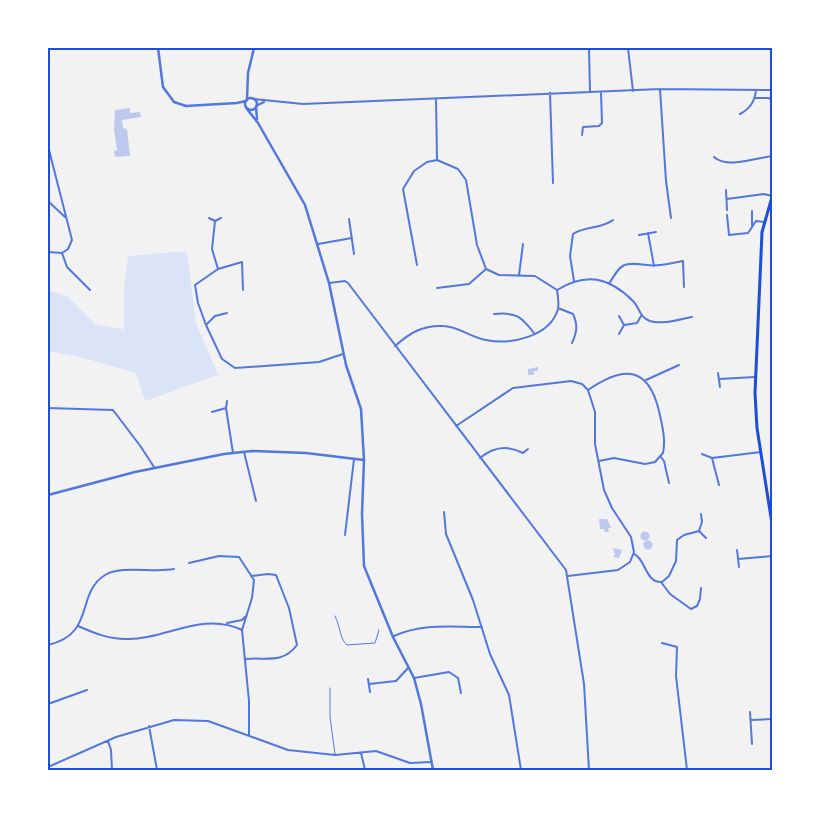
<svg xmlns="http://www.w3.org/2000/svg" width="820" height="818" font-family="'Varela Round',sans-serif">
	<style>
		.green { fill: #dbe4f7 }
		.building { fill: #bdc9ec }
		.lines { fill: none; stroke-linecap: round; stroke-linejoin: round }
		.service { stroke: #5277de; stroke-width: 1 }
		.minor { stroke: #5277de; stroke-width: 2 }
		.tertiary { stroke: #5277de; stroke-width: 2.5 }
		.primary { stroke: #1d4ed8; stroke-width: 3 }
		.neatline { fill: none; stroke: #1d4ed8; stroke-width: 2 }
	</style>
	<rect width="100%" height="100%" fill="#f2f2f2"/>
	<path class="green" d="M187,251L196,323L218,375L145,401L136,373L84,358L48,351V290L67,296L95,324L123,329L124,334V288L128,256Z"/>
	<path class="building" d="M130,108V113L140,112L141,117L122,120L123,128L127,129L130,156L115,157L114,151L117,150L114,129L115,110Z
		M538,367V371H534V375H528V369Z
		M599,519H607L611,528H608L609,532H605L604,529H600Z
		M640.5 536a4.5 4.5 0 1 1 9 0a4.5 4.5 0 1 1-9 0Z
		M643.5 545a4.5 4.5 0 1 1 9 0a4.5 4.5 0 1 1-9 0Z
		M613,548L622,550L619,558L613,557L615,555Z"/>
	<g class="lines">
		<path class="service" d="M335,616C340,625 340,640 347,645L375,643L379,630
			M330,688V717L335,754"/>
		<path class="minor" d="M589,48L590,92
			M628,48L633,91
			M660,89L666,181L671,218
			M550,93L553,183
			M755,98H769L772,101
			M253,99L303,104L660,89L772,90
			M436,99L437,159
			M256,106L264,102
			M740,114C750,109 755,101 756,90
			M582,135L583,127L599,126L602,123L601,92
			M48,146L72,240L68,249L62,253L48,252
			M714,157C727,169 756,158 772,156
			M726,190L727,210
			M727,199L764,194L772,196
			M48,201L65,217
			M752,211V226
			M727,215L729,235L748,233L756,221L764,222
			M209,218L215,221L221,218
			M349,219L354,254
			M215,221L212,249L218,269
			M648,233L654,266
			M639,235L656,232
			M318,244L352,238
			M62,253L67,267L90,290
			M417,265L403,189L414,171L427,162L437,160L458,169L466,180L477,245L486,269L499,275L535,276L557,290
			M519,275L523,244
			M574,281L570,256L573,234C585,226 602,229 613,220
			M329,283L345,281L348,283L566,570L584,684L589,770
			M609,284C621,263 623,262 647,265C659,267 671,263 683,261L684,287
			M437,288L469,284L486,269
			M243,290L242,262L218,269L195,285L198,303L206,325L222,359L235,368L319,362L343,354
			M557,290C586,272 609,277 633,301C640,308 639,317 650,321C662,325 680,319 692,317
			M558,308L573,314C578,325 577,332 572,343
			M494,314C516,312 521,316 534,333
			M619,316L624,325
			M206,325L215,316L227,313
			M624,325L637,323L641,316
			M619,334L624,325
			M395,346C410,333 422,325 443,326C458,326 472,338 486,340C510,345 550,337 558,309C559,303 558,296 557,290
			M718,373L720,387
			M719,379L755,377
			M646,380L679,365
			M588,390C623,366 648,365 659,411C662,425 666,439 663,453L655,462L645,464L614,458L599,461
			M48,408L113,410L141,447L154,467
			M226,408L227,401
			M212,412L226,408L233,453
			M456,426L513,388L571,381L582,384L588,390L595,412V444L604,490L612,508L631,537L634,552L630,562L618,570L568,576
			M244,452L256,501
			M702,454L712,458
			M661,457L664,461L669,483
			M480,458C493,447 508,445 523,453L528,449
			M719,485L712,458L761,452
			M444,512L446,534L473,600L490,654L509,695L521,770
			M699,531L706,538
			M345,535L354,459
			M737,550L739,567
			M634,554C646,559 645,583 662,582L669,576L676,561L677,540L684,535L699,531L702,522L701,514
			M738,559L772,556
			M189,563L219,556L239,557L254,580L252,598L242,630L249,701V735
			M661,582L670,594L691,609L697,606L700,599L701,588
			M227,623L242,620L246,616
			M78,626C94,633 108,639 126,639C165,640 202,611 242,630
			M394,636C422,623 451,627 482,627
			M662,643L677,647L676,676L687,770
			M48,645C96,634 75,594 105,575C121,565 154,573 174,569
			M245,659C266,657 283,664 297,645L289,608L276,575L268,574L251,576
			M414,678L449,672L458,678L461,693
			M368,679L370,692
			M369,684L396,681L408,668
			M48,704L87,690
			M750,712L752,744
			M751,720L772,719
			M149,726L157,770
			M108,741L111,750L112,770
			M361,753L365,770
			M48,767L116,737L174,720L208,721L288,750L335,755L376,751L410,763L431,762"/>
		<path class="tertiary" d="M158,48L163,87L174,102L186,106L237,103L246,101
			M245 104a6 6 0 1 1 12 0a6 6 0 1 1-12 0Z
			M247,100L248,73L254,48
			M256,107L257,119
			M247,109L258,123L305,205L329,283L346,365L361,409L364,460L362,514L364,566L393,637L414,678L421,704L433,770
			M48,495L135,472L224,454L252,451L306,453L364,460"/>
		<path class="primary" d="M772,197L762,232L755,393L757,428L772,524"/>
	</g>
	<rect width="820" height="818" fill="none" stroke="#ffffff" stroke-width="98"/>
	<rect x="49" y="49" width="722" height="720" class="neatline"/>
</svg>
